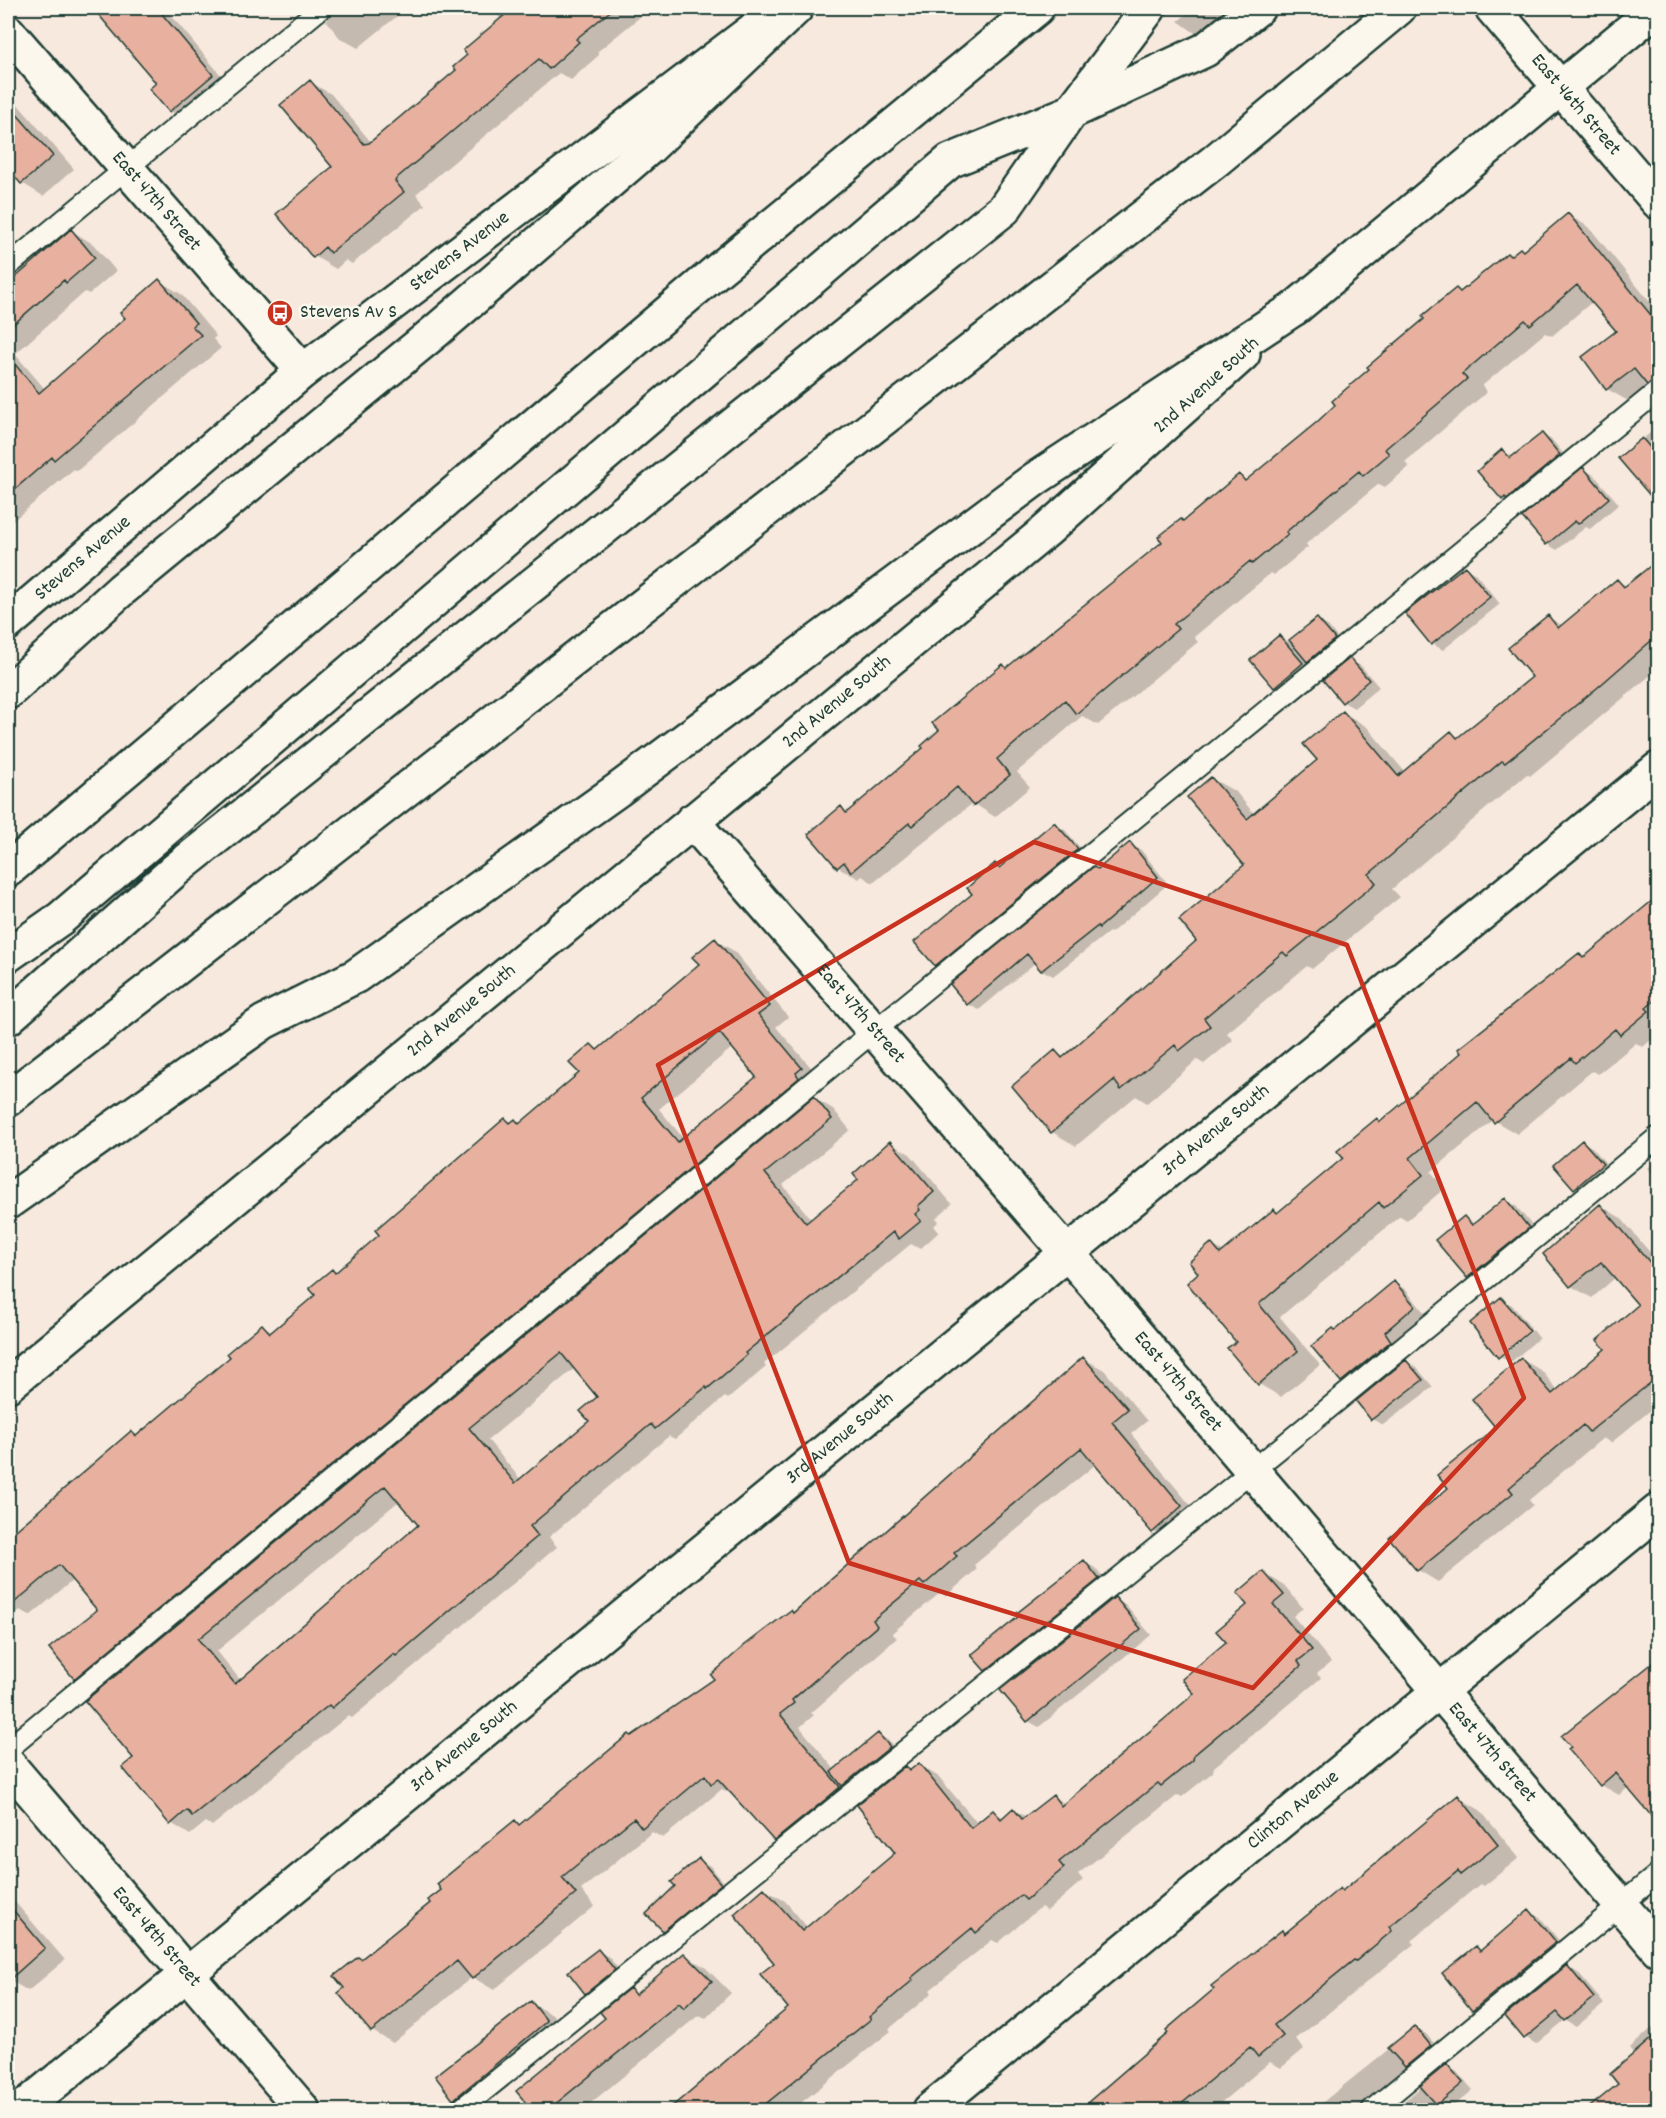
<svg xmlns="http://www.w3.org/2000/svg" width="1666" height="2118" font-family="Dekko,sans-serif">
	<style>
		.shadow { fill: #0003; fill-rule: evenodd }
		.building { fill: #e8b19f; stroke: #1f3d34; stroke-width: 1.5; fill-rule: evenodd }
		.lines { fill: none; stroke-linecap: round; stroke-linejoin: round }
		.service-casing { stroke: #1f3d34; stroke-width: 24 }
		.minor-casing { stroke: #1f3d34; stroke-width: 38 }
		.secondary-casing { stroke: #1f3d34; stroke-width: 38 }
		.motorway-casing { stroke: #1f3d34; stroke-width: 38 }
		.service { stroke: #fbf7ec; stroke-width: 20 }
		.minor { stroke: #fbf7ec; stroke-width: 33 }
		.secondary { stroke: #fbf7ec; stroke-width: 33 }
		.motorway { stroke: #fbf7ec; stroke-width: 33 }
		.marked { fill: none; stroke: #c8321e; stroke-width: 4.5; stroke-linejoin: round }
		.labels { text-anchor: middle; dominant-baseline: central; stroke-width: 5; stroke-linejoin: round; paint-order: stroke }
		.street-label { font-size: 20px; fill: #1f3d34; stroke: #fbf7ec }
		.poi-label { font-size: 20px; fill: #1f3d34; stroke: #fbf7ec; text-anchor: start }
	</style>
	<rect width="100%" height="100%" fill="#f7e9dd"/>
	<filter id="ink" filterUnits="userSpaceOnUse"><feTurbulence type="fractalNoise" baseFrequency=".0167" numOctaves="2"/><feDisplacementMap in="SourceGraphic" scale="12" xChannelSelector="R" yChannelSelector="G"/><feConvolveMatrix kernelMatrix="1 2 1 2 8 2 1 2 1" color-interpolation-filters="sRGB"/></filter>
	<g filter="url(#ink)">
		<path class="shadow" d="M94,8H178L170,14L230,86L188,121L170,111L158,83Z
			M320,8H407L358,48L340,38L326,21L334,12L333,9L328,12Z
			M417,8H428L423,11Z
			M491,8H651L597,52L599,55L571,80L559,73L416,194L425,205L352,264L346,260L336,269L314,256L335,167L310,82L331,94L371,142L458,70L501,19Z
			M1194,8H1267L1202,38L1178,21Z
			M8,93L74,169L43,196L22,183L13,173L8,178Z
			M1568,215L1589,227L1658,312V389L1650,384L1628,401L1607,389L1618,331L1593,301L1552,336L1545,333L1482,386L1487,392L1405,462L1409,467L1385,487L1379,484L1306,544L1308,547L1274,575L1271,573L1194,637L1198,642L1098,725L1082,716L1017,772L1030,787L995,817L973,803L873,883L862,876L859,879L838,867L841,808L849,813L925,749L1003,666L1008,669L1164,543L1239,476L1247,481L1318,423L1461,293L1511,257L1524,252Z
			M72,231L93,244L116,271L89,294L85,292L15,354L45,389L127,318L159,281L181,294L216,336L213,339L221,348L77,471L74,469L8,525V265L18,277Z
			M1658,426V496L1620,459Z
			M1542,434L1553,441L1570,462L1514,505L1503,499V451L1513,457Z
			M1583,469L1594,475L1619,504L1590,529L1586,527L1557,550L1547,544Z
			M1658,561V669L1530,776L1527,774L1392,889L1400,897L1312,969L1307,966L1227,1033L1233,1040L1204,1064L1197,1060L1147,1103L1136,1096L1076,1146L1052,1132L1055,1052L1064,1057L1198,941L1246,865L1211,778L1236,792L1255,815L1320,761L1343,712L1367,727L1405,772L1451,733L1460,738L1534,677L1548,617L1563,626L1617,581L1627,586Z
			M1465,568L1476,574L1500,604L1443,650L1432,644Z
			M1317,620L1328,626L1344,646L1319,667L1304,658L1313,670L1286,693L1275,686L1279,636L1296,646Z
			M1350,660L1361,666L1379,687L1354,708L1343,702L1325,680Z
			M1054,824L1065,830L1087,856L946,971L936,965L974,894L995,865L1001,869Z
			M1130,844L1141,850L1168,884L1111,933L1109,932L1053,976L1042,970L1036,962L979,1010L968,1004L1098,870Z
			M1658,897V1044L1651,1040L1643,1047L1636,1043L1598,1074L1592,1071L1517,1134L1493,1120L1431,1172L1445,1188L1407,1220L1400,1216L1280,1317L1320,1365L1281,1397L1259,1384L1200,1274L1211,1245L1225,1252L1274,1211L1279,1213L1345,1158L1377,1120L1382,1122L1579,954L1585,958Z
			M715,940L734,951L788,1017L776,1027L821,1079L94,1689L75,1678L99,1611L73,1580L30,1616L20,1610L8,1621V1538L131,1433L138,1436L232,1357L262,1325L273,1332L317,1295L332,1271L336,1274L382,1235L506,1120L521,1124L581,1074L591,1046L599,1050L701,965ZM733,1047L759,1077L684,1139L659,1109Z
			M814,1098L833,1109L850,1130L783,1185L812,1220L860,1180L890,1143L910,1154L952,1204L936,1218L939,1221L934,1226L939,1232L920,1249L911,1244L764,1364L766,1367L728,1399L725,1397L675,1439L669,1436L549,1537L557,1547L352,1718L348,1716L212,1826L206,1822L190,1835L171,1823L135,1758L87,1701ZM575,1368L599,1397L591,1422L521,1480L488,1440ZM399,1501L420,1526L241,1681L217,1651Z
			M1583,1142L1593,1148L1612,1171L1585,1194L1575,1187Z
			M1658,1159V1181L1648,1168Z
			M1505,1200L1516,1206L1539,1234L1479,1283L1468,1277L1437,1240L1464,1218L1476,1224Z
			M1601,1206L1621,1218L1658,1262V1404L1611,1443L1603,1438L1529,1500L1533,1505L1438,1582L1418,1570L1450,1488L1498,1428L1521,1359L1542,1371L1558,1391L1607,1349L1640,1305L1616,1277L1592,1298L1571,1286Z
			M1394,1283L1405,1289L1425,1313L1394,1339L1401,1347L1353,1387L1342,1381L1314,1346L1336,1331Z
			M1501,1299L1512,1305L1531,1328L1500,1354V1357L1499,1356Z
			M1533,1330L1539,1338L1510,1363L1501,1357Z
			M1083,1358L1104,1370L1147,1421L1131,1434L1202,1519L1173,1543L1153,1531L1096,1464L974,1565L977,1569L946,1596L940,1593L892,1633L897,1638L811,1713L814,1715L800,1727L835,1770L879,1735L889,1741L900,1754L859,1799L796,1852L775,1840L733,1795L722,1789L663,1838L652,1832L581,1890L595,1906L494,1990L472,1977L393,2043L372,2031L341,1993L346,1988L362,1960L432,1903L515,1822L521,1825L632,1737L716,1679L791,1611L795,1614Z
			M1407,1361L1417,1368L1433,1387L1383,1425L1372,1419Z
			M1084,1562L1095,1568L1109,1585L996,1676L986,1670Z
			M1263,1573L1284,1585L1303,1608L1293,1616L1331,1662L1317,1674L1321,1678L1214,1767L1213,1772L1182,1797L1178,1795L1078,1874L1083,1880L1047,1911L1041,1907L998,1943L992,1940L930,1990L932,1993L889,2029L891,2031L792,2110H665L672,2104L675,2106L790,2008L777,1963L764,1889L785,1901L808,1928L897,1853L905,1768L911,1771L919,1765L939,1777L978,1824L993,1811L1004,1818L1013,1810L1027,1817L1053,1797L1066,1804L1197,1694L1249,1605Z
			M1115,1599L1126,1605L1151,1635L1039,1727L1028,1721Z
			M1658,1659L1629,1787L1619,1795L1601,1785Z
			M1458,1797L1480,1810L1519,1858L1484,1886L1480,1884L1411,1941L1414,1944L1296,2039L1304,2049L1281,2068L1270,2062L1212,2110H1071L1076,2106L1082,2110L1282,1932L1286,1934L1343,1892Z
			M700,1860L710,1866L731,1891L675,1936L664,1929L677,1886Z
			M8,1894L65,1960L28,1991L8,1979Z
			M1529,1911L1540,1917L1566,1949L1483,2016L1473,2010L1476,1948L1482,1951Z
			M598,1951L609,1957L624,1976L597,1999L586,1992Z
			M684,1955L705,1967L731,1993L706,2018L699,2015L582,2110H534L518,2091L607,2018L630,1990L637,1995Z
			M1567,1966L1578,1973L1604,2004L1576,2027L1565,2020L1536,2044L1525,2037Z
			M531,2003L554,2016L569,2034L478,2110L454,2099Z
			M1653,2027L1658,2030V2110H1588L1620,2084L1635,2054L1630,2048Z
			M1415,2028L1426,2034L1441,2052L1373,2110H1313Z
			M1447,2066L1457,2072L1473,2090L1449,2110H1393Z"/>
		<path class="building" d="M93,8H157L213,75L169,112L149,89L156,83Z
			M513,8H614L576,39L579,42L549,69L539,59L492,98L398,177L395,181L404,192L330,253L325,247L313,258L276,214L332,167L280,105L310,80L364,144L369,143L456,70L453,67L467,55L463,50Z
			M8,104L53,156L21,184L8,169Z
			M1568,213L1659,325V379L1647,385L1634,369L1606,390L1582,357L1616,331L1577,285L1530,325L1525,320L1462,374L1467,379L1385,449L1389,454L1363,476L1359,471L1286,532L1288,534L1252,564L1250,561L1174,624L1178,629L1076,714L1065,700L997,759L1010,775L973,806L957,787L912,826L909,823L851,872L844,862L837,868L808,834L841,806L846,813L923,748L921,746L939,730L932,723L1003,664L1006,668L1162,542L1158,537L1181,519L1183,521L1239,474L1245,481L1317,422L1335,405L1332,401L1369,369L1367,367L1424,319L1422,316L1456,288L1460,292L1507,253L1510,256L1520,248L1523,251Z
			M71,229L95,258L66,283L64,280L8,329V284Z
			M159,279L196,323L192,326L201,335L54,460L52,457L8,495V356L39,393L125,318L120,313Z
			M1542,433L1560,455L1507,499L1505,497L1502,500L1477,471L1502,449L1510,458Z
			M1642,438L1659,458V506L1618,458Z
			M1583,467L1609,498L1578,524L1575,521L1546,545L1522,517Z
			M1659,559V634L1597,688L1505,763L1502,761L1369,874L1376,883L1287,956L1283,952L1204,1018L1210,1026L1179,1051L1175,1045L1121,1090L1114,1080L1051,1133L1012,1086L1055,1050L1062,1058L1196,941L1179,920L1244,865L1187,797L1211,777L1247,819L1317,760L1303,744L1343,711L1398,776L1451,731L1457,738L1532,677L1508,648L1548,615L1558,628L1617,579L1624,587Z
			M1465,566L1490,597L1431,645L1405,613Z
			M1317,618L1335,639L1307,662L1289,640Z
			M1279,635L1303,663L1274,688L1250,660Z
			M1350,658L1369,680L1342,703L1323,680Z
			M1054,822L1078,849L935,966L914,942L972,894L967,888L995,863L999,868Z
			M1130,842L1158,877L1099,928L1098,926L1041,971L1027,954L967,1005L950,984L1093,867L1098,869Z
			M1659,895V997L1646,1008L1649,1011L1620,1035L1615,1029L1575,1063L1571,1058L1494,1123L1477,1102L1410,1158L1423,1175L1383,1208L1379,1202L1259,1304L1298,1351L1258,1385L1227,1348L1236,1342L1187,1283L1198,1273L1189,1262L1211,1243L1220,1254L1274,1209L1277,1213L1343,1158L1337,1151L1377,1118L1380,1122L1461,1053L1458,1049L1579,953L1583,958Z
			M715,938L770,1006L758,1015L802,1068L796,1073L799,1078L74,1679L49,1648L97,1610L59,1565L8,1608V1537L131,1431L136,1436L230,1357L227,1353L262,1324L270,1333L315,1295L309,1288L332,1269L335,1273L379,1235L375,1230L505,1118L510,1123L515,1119L519,1124L579,1073L569,1063L591,1044L597,1050L699,964L692,957ZM719,1032L756,1077L678,1142L641,1098Z
			M814,1096L832,1119L765,1173L806,1223L858,1180L853,1174L890,1141L934,1192L918,1206L920,1210L915,1214L921,1221L899,1239L893,1232L745,1353L747,1355L707,1389L706,1387L655,1429L651,1424L530,1526L538,1536L396,1656L394,1654L332,1708L329,1705L192,1816L187,1810L170,1825L122,1767L133,1758L85,1701ZM561,1353L597,1397L580,1411L589,1421L515,1483L469,1428ZM385,1486L418,1525L235,1684L198,1639Z
			M1582,1140L1603,1164L1574,1189L1553,1165Z
			M1505,1198L1529,1228L1467,1278L1435,1240L1464,1216L1472,1225Z
			M1600,1204L1659,1273V1376L1589,1432L1583,1425L1509,1488L1513,1493L1417,1571L1389,1538L1448,1488L1437,1475L1496,1428L1472,1399L1521,1358L1552,1394L1605,1349L1597,1340L1638,1305L1601,1262L1570,1287L1543,1254Z
			M1394,1281L1415,1306L1385,1332L1391,1341L1341,1382L1311,1346L1333,1328L1335,1330Z
			M1501,1297L1530,1331L1498,1358L1470,1323Z
			M1083,1357L1128,1409L1112,1422L1182,1506L1152,1533L1081,1448L954,1553L957,1556L924,1585L920,1581L873,1620L877,1626L792,1700L794,1703L780,1714L840,1787L826,1799L774,1841L718,1779L711,1784L705,1775L642,1828L634,1818L562,1877L576,1894L472,1979L457,1961L371,2032L338,1993L344,1988L334,1976L358,1957L361,1959L430,1903L428,1900L441,1890L437,1884L515,1820L519,1825L629,1734L631,1736L714,1679L711,1675L745,1645L791,1610L793,1613Z
			M1406,1360L1423,1380L1371,1420L1356,1401Z
			M1084,1560L1099,1579L985,1671L971,1655L1019,1616L1017,1613Z
			M1263,1571L1284,1595L1273,1604L1312,1650L1298,1661L1301,1666L1194,1755L1193,1760L1161,1786L1158,1783L1059,1862L1064,1868L1026,1900L1021,1895L976,1933L972,1928L911,1978L913,1980L869,2017L871,2019L758,2110H668L788,2008L760,1974L774,1963L734,1914L764,1888L802,1931L895,1853L857,1805L905,1766L909,1771L919,1763L971,1828L993,1810L1001,1819L1013,1808L1022,1819L1053,1795L1061,1806L1194,1694L1182,1679L1226,1642L1216,1631L1247,1605L1237,1593Z
			M1115,1597L1141,1629L1027,1722L1000,1690Z
			M1659,1658V1825L1615,1773L1600,1786L1568,1749L1571,1747L1561,1736Z
			M878,1733L890,1747L842,1786L831,1772Z
			M1458,1795L1498,1845L1460,1875L1458,1871L1389,1927L1392,1931L1356,1961L1354,1960L1274,2025L1283,2036L1258,2057L1250,2047L1174,2110H1079L1168,2033L1166,2030L1214,1989L1211,1986L1282,1930L1284,1934L1340,1888L1342,1891Z
			M699,1858L721,1884L663,1931L646,1914L675,1886L671,1882Z
			M8,1904L45,1948L8,1981Z
			M1529,1909L1556,1942L1472,2011L1442,1973L1476,1946L1480,1951Z
			M598,1949L615,1970L585,1994L568,1972Z
			M684,1953L712,1981L684,2008L679,2003L548,2110H532L516,2091L605,2018L600,2012L630,1988L635,1995Z
			M1567,1965L1594,1998L1565,2021L1557,2012L1524,2039L1505,2016Z
			M531,2001L547,2021L453,2100L435,2076Z
			M1415,2026L1431,2046L1405,2067L1388,2048Z
			M1659,2032V2110H1586L1618,2084L1610,2074Z
			M1447,2064L1463,2083L1437,2105L1420,2086Z"/>
		<g class="lines">
			<defs>
				<path id="service" d="M8,266L321,8
					M8,1749L874,1031L1658,391
					M460,2110L1285,1444L1658,1137
					M1372,2110L1658,1874"/>
				<g id="minor">
					<path id="s1" d="M8,32L303,371"/>
					<path id="s2" d="M8,623L303,371L769,18"/>
					<path id="s3" d="M692,821L1095,1285L1658,1949"/>
					<path id="s4" d="M8,1385L1047,530L1243,354"/>
					<path id="s5" d="M8,1764L303,2110"/>
					<path id="s6" d="M21,2110L1658,769"/>
					<path id="s7" d="M930,2110L1658,1511"/>
				</g>
				<g id="secondary">
					<path id="s8" d="M1492,8L1658,202"/>
					<path d="M1295,308L1657,8"/>
				</g>
				<path id="motorway" d="M8,692L121,590L436,331L650,147L796,8
					M8,870L717,271L1037,8
					M8,955L61,918L950,161L1071,112L1205,50L1258,8
					M8,1018L174,871L1004,209L1071,112L1149,8
					M8,1099L1215,161L1399,8
					M8,1202L264,1022L356,976L619,789L1035,479L1295,308"/>
			</defs>
			<use href="#service" class="service-casing"/>
			<use href="#minor" class="minor-casing"/>
			<use href="#secondary" class="secondary-casing"/>
			<use href="#motorway" class="motorway-casing"/>
			<use href="#service" class="service"/>
			<use href="#minor" class="minor"/>
			<use href="#secondary" class="secondary"/>
			<use href="#motorway" class="motorway"/>
		</g>
	</g>
	<path class="marked" d="M1034,842L1347,945L1524,1398L1253,1688L849,1563L658,1065Z"/>
	<defs>
		<symbol id="bus-disc" viewBox="-11 -11 22 22"><circle r="9.5" fill="#c8321e" stroke="#fbf7ec"/><path d="M-5-6H5V4H4V6H2V4H-2V6H-4V4H-5ZM-3.5-4V0h7V-4ZM-3.5 1.2v1.5H-2V1.2ZM2 1.2v1.5H3.5V1.2Z" fill="#fff"/></symbol>
	</defs>
	<g fill-rule="evenodd">
		<use href="#bus-disc" x="265" y="298" width="30" height="30"/>
	</g>
	<g class="labels">
		<g class="street-label">
			<text stroke="none"><textPath href="#s8" startOffset="128">East 46th Street</textPath></text>
			<text stroke="none"><textPath href="#s1" startOffset="225">East 47th Street</textPath></text>
			<text stroke="none"><textPath href="#s2" startOffset="585">Stevens Avenue</textPath></text>
			<text transform="translate(1207 386) rotate(-42)">2nd Avenue South</text>
			<text stroke="none"><textPath href="#s2" startOffset="99">Stevens Avenue</textPath></text>
			<text stroke="none"><textPath href="#s4" startOffset="1074">2nd Avenue South</textPath></text>
			<text stroke="none"><textPath href="#s4" startOffset="588">2nd Avenue South</textPath></text>
			<text stroke="none"><textPath href="#s3" startOffset="256">East 47th Street</textPath></text>
			<text stroke="none"><textPath href="#s6" startOffset="1545">3rd Avenue South</textPath></text>
			<text stroke="none"><textPath href="#s3" startOffset="742">East 47th Street</textPath></text>
			<text stroke="none"><textPath href="#s6" startOffset="1059">3rd Avenue South</textPath></text>
			<text stroke="none"><textPath href="#s6" startOffset="573">3rd Avenue South</textPath></text>
			<text stroke="none"><textPath href="#s3" startOffset="1228">East 47th Street</textPath></text>
			<text stroke="none"><textPath href="#s7" startOffset="471">Clinton Avenue</textPath></text>
			<text stroke="none"><textPath href="#s5" startOffset="228">East 48th Street</textPath></text>
		</g>
		<g class="poi-label">
			<text x="300" y="313">Stevens Av S</text>
		</g>
	</g>
	<rect width="1666" height="2118" fill="none" stroke="#fbf7ec" stroke-width="30"/>
	<rect x="15" y="15" width="1636" height="2088" fill="none" stroke="#1f3d34" stroke-width="2" filter="url(#ink)"/>
</svg>
